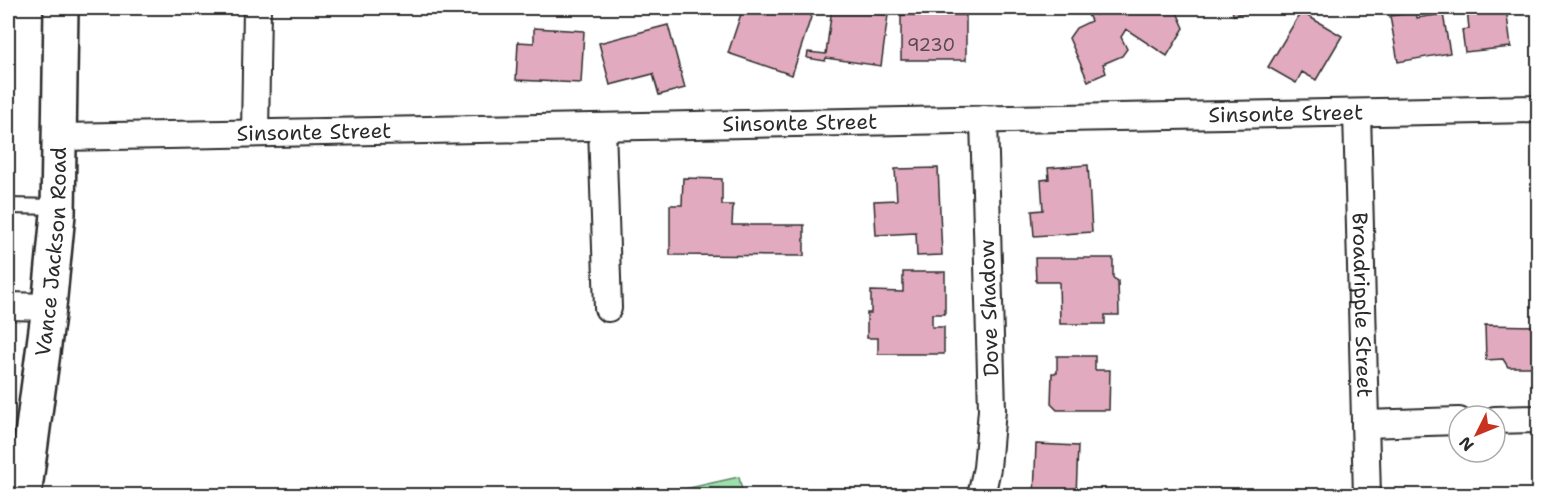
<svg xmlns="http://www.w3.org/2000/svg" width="1546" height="503" font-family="'Shantell Sans',sans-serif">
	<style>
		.green { fill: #9ce0ac; stroke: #64866c; stroke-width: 1.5 }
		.building { fill: #e2aabe; stroke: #2b2b2b; stroke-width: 1.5 }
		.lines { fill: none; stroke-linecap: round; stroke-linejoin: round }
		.service-casing { stroke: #2b2b2b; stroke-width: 18 }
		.minor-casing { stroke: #2b2b2b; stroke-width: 30 }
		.secondary-casing { stroke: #2b2b2b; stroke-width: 38 }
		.service { stroke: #fff; stroke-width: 14 }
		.minor { stroke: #fff; stroke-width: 26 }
		.secondary { stroke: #fff; stroke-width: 33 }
		.labels { text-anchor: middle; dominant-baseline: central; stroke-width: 4.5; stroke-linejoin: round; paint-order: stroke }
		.number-label { font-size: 18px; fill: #594b50 }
		.street-label { font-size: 21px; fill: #2b2b2b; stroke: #fff }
	</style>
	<rect width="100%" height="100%" fill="#fff"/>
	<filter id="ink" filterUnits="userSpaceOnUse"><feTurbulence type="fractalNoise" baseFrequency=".0167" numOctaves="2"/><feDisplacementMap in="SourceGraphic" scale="12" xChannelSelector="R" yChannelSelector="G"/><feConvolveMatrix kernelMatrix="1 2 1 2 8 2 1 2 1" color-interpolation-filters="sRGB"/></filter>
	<g filter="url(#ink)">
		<path class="green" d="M739,477L743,495H662V494Z"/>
		<path class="building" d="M452,8H493V13L452,14Z
			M743,8H814L792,75L728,53Z
			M832,8H856V11L888,15L881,66L826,58L825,61L807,58L808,52L826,54Z
			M1085,8L1096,15L1101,8H1133L1142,13L1145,8H1175L1184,28L1167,56L1126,29L1121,37L1127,49L1122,56L1103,64L1106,73L1088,81L1069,38L1076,28L1091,21Z
			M1232,8H1266V9L1233,15Z
			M1481,8H1506L1511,47L1465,52L1462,30L1469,29L1467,9Z
			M1301,12L1342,36L1316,80L1302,72L1296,83L1268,67Z
			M1416,12L1417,18L1443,14L1450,53L1398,62L1390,16Z
			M901,15H966V60H901Z
			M668,25L685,88L659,95L653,74L610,85L599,43Z
			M534,28L584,31L581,83L516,80L518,42L534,43Z
			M1088,165L1092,232L1034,236L1032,211L1043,210L1041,180L1049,179L1048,168Z
			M938,168L942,255L917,256L916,233L876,235L874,201L897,200L895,169Z
			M683,178L722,179V205H733L732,225H804V256L670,255V205H682Z
			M1035,258H1113V278L1118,281L1119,315H1105V324H1060L1059,282H1036Z
			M903,272H945V314H932V327H944V354H878V338H867V313H871V291L903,292Z
			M1485,325L1538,326V367H1508L1503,359L1486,360Z
			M1057,356H1095V370H1110L1109,410H1057L1051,404L1052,373H1057Z
			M1036,444L1078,446L1076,495L1100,496H1034Z"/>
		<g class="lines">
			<defs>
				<path id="service" d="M8,206L58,207"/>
				<g id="minor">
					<path id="s1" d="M1357,113L1367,496"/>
					<path d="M602,127L608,308"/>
					<path d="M255,133L257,8"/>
					<path id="s2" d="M60,137L1538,109"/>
					<path d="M8,306L49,307"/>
					<path d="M1495,420L1538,419"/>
					<path d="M1365,424L1459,421"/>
					<path d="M981,496L987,468L992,410L984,119"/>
				</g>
				<g id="secondary">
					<path id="s3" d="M24,496L49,307L58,214L61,8"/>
				</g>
			</defs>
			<use href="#service" class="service-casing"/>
			<use href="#minor" class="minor-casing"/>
			<use href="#secondary" class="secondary-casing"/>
			<use href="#service" class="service"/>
			<use href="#minor" class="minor"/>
			<use href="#secondary" class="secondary"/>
		</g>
	</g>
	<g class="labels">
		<g class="number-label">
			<text x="931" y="45">9230</text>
		</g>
		<g class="street-label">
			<text stroke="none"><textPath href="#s2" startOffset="1226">Sinsonte Street</textPath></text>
			<text stroke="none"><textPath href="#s2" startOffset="740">Sinsonte Street</textPath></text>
			<text stroke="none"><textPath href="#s2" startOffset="254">Sinsonte Street</textPath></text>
			<text stroke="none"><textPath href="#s3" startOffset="246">Vance Jackson Road</textPath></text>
			<text stroke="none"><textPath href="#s1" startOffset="192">Broadripple Street</textPath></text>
			<text transform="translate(989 308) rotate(-92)">Dove Shadow</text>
		</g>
	</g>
	<rect width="1546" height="503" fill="none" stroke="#fff" stroke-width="30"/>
	<rect x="15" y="15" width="1516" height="473" fill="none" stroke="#2b2b2b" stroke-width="2" filter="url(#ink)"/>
	<g transform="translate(1477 434) rotate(227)"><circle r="28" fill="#ffffff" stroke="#aaaaaa" stroke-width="1.5"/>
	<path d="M0-4.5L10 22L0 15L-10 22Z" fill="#c8321e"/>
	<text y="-9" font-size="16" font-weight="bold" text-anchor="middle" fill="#2b2b2b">N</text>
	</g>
</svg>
